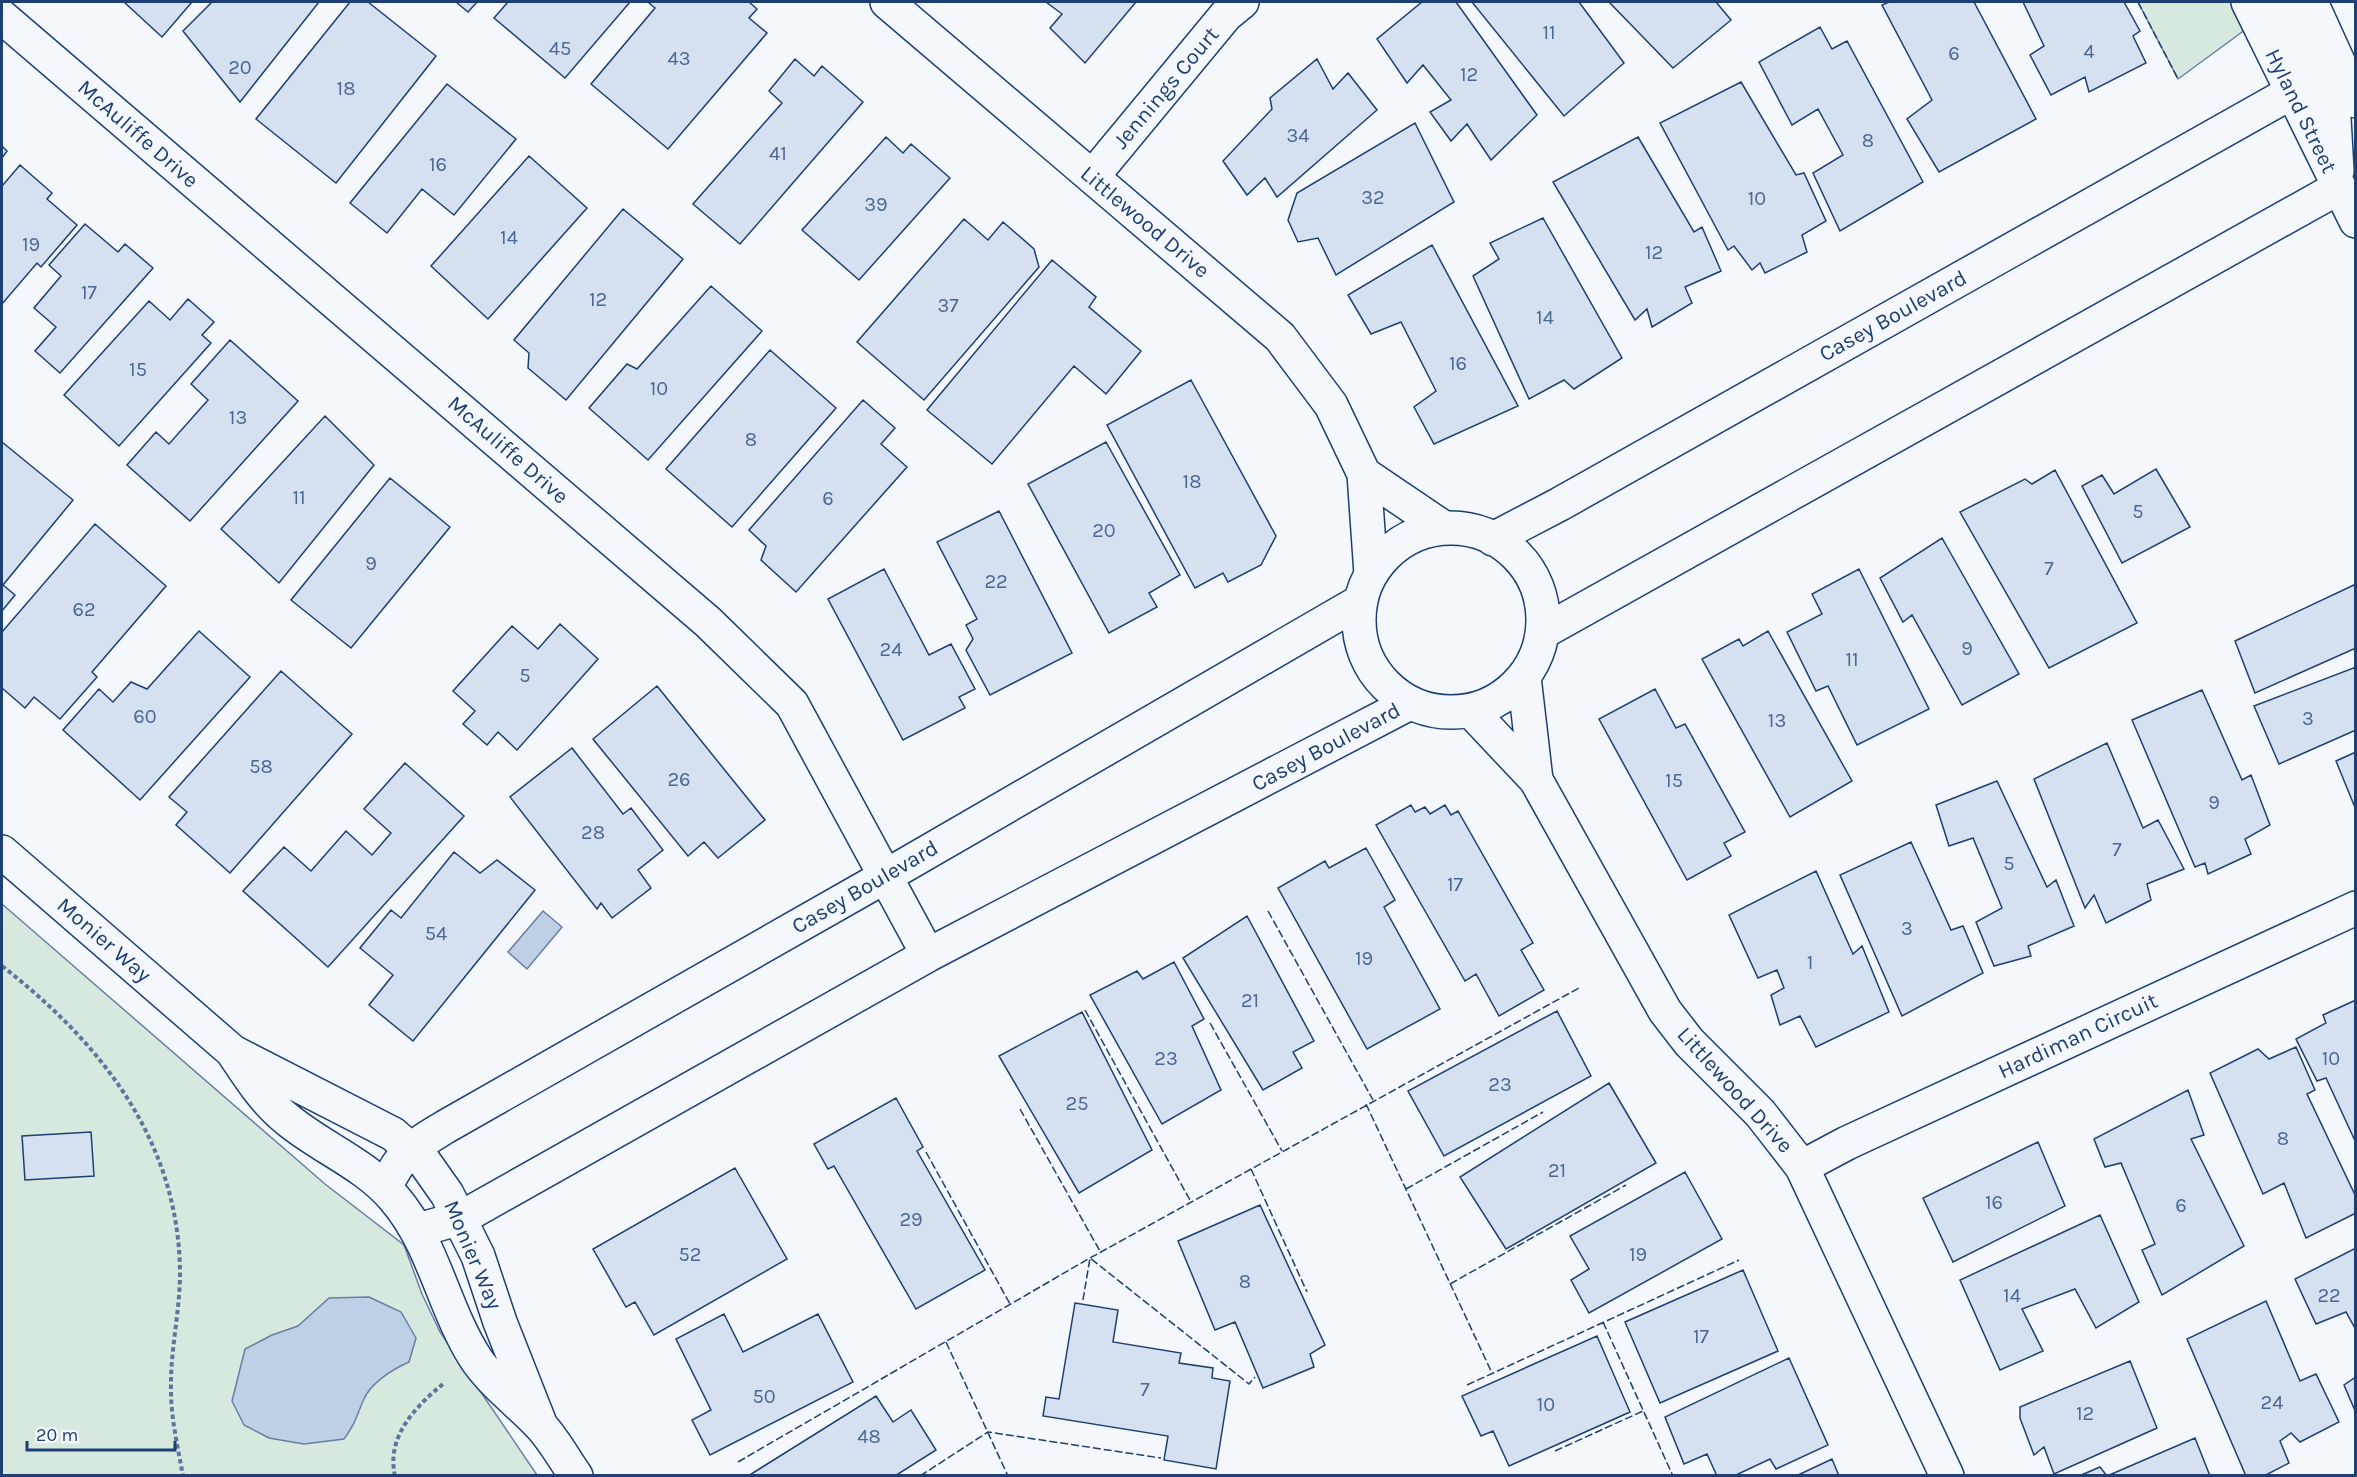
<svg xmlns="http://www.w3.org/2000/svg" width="2357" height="1477" font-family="Karla,sans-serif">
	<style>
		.green { fill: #d7e8df; stroke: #687fa3; stroke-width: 1.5 }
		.water { fill: #bed0e5; stroke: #687fa3; stroke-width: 1.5 }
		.building { fill: #d5e0f0; stroke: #1d3f73; stroke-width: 1.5 }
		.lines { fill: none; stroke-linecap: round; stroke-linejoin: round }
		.minor-casing { stroke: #1d3f73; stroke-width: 36 }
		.major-casing { stroke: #1d3f73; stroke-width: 36 }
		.path { stroke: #5e769c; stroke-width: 4; stroke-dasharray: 4.5 3; stroke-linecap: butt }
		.minor { stroke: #f4f7fb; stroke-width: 33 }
		.major { stroke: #f4f7fb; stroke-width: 33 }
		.fence { stroke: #1d3f73; stroke-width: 1.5; stroke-dasharray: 8 3; stroke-linecap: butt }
		.labels { text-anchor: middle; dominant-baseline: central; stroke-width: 4.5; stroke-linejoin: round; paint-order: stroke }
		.number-label { font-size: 20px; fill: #4b6792 }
		.street-label { font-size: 22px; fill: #1d3f73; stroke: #f4f7fb }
	</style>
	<rect width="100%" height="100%" fill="#f4f7fb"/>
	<path class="green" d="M2138,2H2248L2257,21L2178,79Z
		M2,904L325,1184L404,1245L422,1294L440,1332L537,1475H2Z"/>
	<path class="water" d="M543,911L562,927L527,969L508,952Z
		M369,1297L401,1312L416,1338L409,1362C393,1369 370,1383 363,1401C356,1418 355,1424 344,1439L304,1444L269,1438L244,1425L232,1401L245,1349L272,1335L298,1326L329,1298Z"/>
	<path class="building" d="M124,2H192L162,37Z
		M212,2H319L240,102L183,31Z
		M350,2H368L436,56L336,183L256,119Z
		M456,2H477L468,12Z
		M508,2H630L565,78L494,18Z
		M651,2H749L757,9L749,18L767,33L668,149L591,84L655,8L649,3Z
		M1046,2H1136L1085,63L1050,28L1062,14Z
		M1422,2H1456L1537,115L1491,160L1467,124L1451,141L1430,112L1451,100L1423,65L1407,83L1377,39Z
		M1472,2H1579L1624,63L1564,116Z
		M1609,2H1716L1731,20L1673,68Z
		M1889,2H1974L2036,119L1939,172L1907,119L1932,100L1882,5Z
		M2023,2H2124L2140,31L2133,36L2146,63L2089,92L2085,77L2051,95L2030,55L2044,46Z
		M1820,27L1832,49L1847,41L1923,182L1840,231L1813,173L1843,155L1818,109L1792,125L1759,62Z
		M795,59L814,76L822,66L863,102L740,244L693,204L782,103L769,91Z
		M1317,59L1333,89L1348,73L1377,110L1277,197L1265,178L1247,195L1223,161L1272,109L1270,98Z
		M1741,82L1796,175L1804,173L1826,221L1802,235L1807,252L1765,273L1760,263L1752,270L1734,246L1728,250L1660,123Z
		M447,84L516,139L454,215L422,189L387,233L350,203Z
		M1415,123L1454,202L1336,275L1318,238L1298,242L1288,220L1297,193Z
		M886,137L903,153L911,144L950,178L859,280L802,230Z
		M1638,137L1694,232L1702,227L1721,271L1685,287L1692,303L1652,327L1647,309L1635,320L1553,182Z
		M2,146L7,151L2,158Z
		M529,156L587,208L488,319L431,266Z
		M20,165L52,193L47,199L77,225L41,267L37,263L2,304V186Z
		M623,209L683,259L566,400L528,368L529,353L514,340Z
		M1543,218L1622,358L1574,389L1564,380L1529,399L1473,276L1499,259L1490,243Z
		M964,219L988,240L1003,222L1034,249L1039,267L924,400L857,342Z
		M85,224L118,252L125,244L153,268L60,373L35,351L56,327L34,308L61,276L49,265Z
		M1432,245L1518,406L1434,444L1414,407L1436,391L1401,322L1371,334L1348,295Z
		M1052,260L1096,297L1089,307L1141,351L1106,394L1074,366L992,464L927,410Z
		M711,286L762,331L648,460L589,408L627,364L637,369Z
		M188,299L214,322L202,335L211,343L119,446L64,395L149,301L170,320Z
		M230,340L298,401L190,521L127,465L156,432L169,444L208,400L191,384Z
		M770,350L836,408L732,527L666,469Z
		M1191,380L1276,536L1261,565L1228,582L1223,573L1195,588L1107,425Z
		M863,400L895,428L881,444L907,467L796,592L761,560L766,546L749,530Z
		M325,416L374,465L279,583L221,529Z
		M2,442L73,500L3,585L15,595L2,611Z
		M1106,442L1180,575L1149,593L1157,607L1109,633L1028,484Z
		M2156,469L2190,527L2122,563L2082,486L2102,475L2114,494Z
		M2055,470L2137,623L2049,668L1960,512L2025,479L2032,484Z
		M390,478L450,527L351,648L291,600Z
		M999,511L1072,653L990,695L966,650L973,639L966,625L977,619L937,542Z
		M95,524L166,586L92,672L97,677L60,719L34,697L25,708L2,688V632Z
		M1942,538L2019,674L1962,705L1912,615L1903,622L1880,578Z
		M884,569L929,655L951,644L975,689L959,697L965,708L903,740L828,599Z
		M1859,569L1929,709L1857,745L1828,686L1816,691L1787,632L1822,614L1812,594Z
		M2356,584V648L2255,693L2235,641Z
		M560,624L598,659L517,750L498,732L487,745L463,724L475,711L453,691L512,626L538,649Z
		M199,631L250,677L140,800L63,730L99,689L113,702L131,682L147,689Z
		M1768,631L1852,781L1790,817L1702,659L1739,639L1743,646Z
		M2356,667V730L2279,764L2254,706Z
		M281,671L352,734L230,873L176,825L187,812L169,797Z
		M657,686L765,820L718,858L704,842L688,856L593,739Z
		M1655,689L1676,728L1685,724L1745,832L1724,843L1731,856L1687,880L1599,719Z
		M2202,690L2242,780L2251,775L2270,825L2245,839L2251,854L2208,874L2205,863L2195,867L2132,720Z
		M2107,743L2143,828L2158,820L2184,869L2147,884L2151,900L2106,923L2094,895L2085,908L2034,779Z
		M572,748L623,814L631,808L663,850L638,870L651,888L612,918L601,903L597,909L510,797Z
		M2356,752V810L2336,761Z
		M405,763L464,816L328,967L243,891L284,847L311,871L346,831L372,855L391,833L364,809Z
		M1997,781L2047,887L2056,880L2074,926L2028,946L2031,956L1994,966L1976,922L2002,908L1973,838L1949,846L1936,805Z
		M1411,805L1415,812L1425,807L1430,814L1445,805L1451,815L1458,811L1533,943L1521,950L1544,990L1499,1016L1476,974L1465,981L1376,825Z
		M1911,842L1951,930L1963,926L1983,973L1902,1016L1840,875Z
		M1366,848L1395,900L1384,907L1440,1009L1367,1049L1278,888L1325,861L1329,868Z
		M454,852L480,873L497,860L535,890L413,1041L369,1005L393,975L360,948L391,910L401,918Z
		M1816,871L1853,954L1862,946L1889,1012L1816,1047L1800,1016L1780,1025L1771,995L1784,988L1777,970L1758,978L1729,915Z
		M1247,916L1314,1041L1293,1052L1302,1068L1263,1090L1183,958Z
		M1174,962L1204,1019L1192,1026L1221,1090L1162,1124L1090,995L1137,971L1143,979Z
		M2356,1000V1143L2326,1078L2317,1081L2296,1039L2326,1023L2323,1015Z
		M1557,1011L1591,1076L1444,1156L1408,1091Z
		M1082,1012L1152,1150L1079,1193L999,1056Z
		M2296,1047L2315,1090L2307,1094L2356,1197V1213L2306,1238L2284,1183L2263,1194L2210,1073L2258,1049L2269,1059Z
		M1609,1083L1656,1163L1506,1249L1460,1177Z
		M2188,1090L2204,1135L2191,1139L2244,1246L2162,1295L2142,1250L2155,1244L2121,1163L2105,1167L2094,1139Z
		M896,1098L923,1147L917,1151L985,1270L916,1309L834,1166L828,1169L814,1144Z
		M91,1132L94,1176L25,1180L22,1136Z
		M2038,1142L2065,1206L1953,1262L1923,1198Z
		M735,1168L787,1259L654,1335L635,1302L626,1307L593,1249Z
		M1685,1172L1722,1239L1589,1313L1571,1280L1589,1269L1570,1236Z
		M1260,1205L1325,1345L1310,1354L1314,1367L1263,1388L1235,1322L1215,1330L1178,1241Z
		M2100,1215L2139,1302L2096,1328L2075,1289L2022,1309L2043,1351L2000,1370L1960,1280Z
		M2356,1248V1330L2346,1312L2316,1324L2295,1279Z
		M1743,1270L1778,1351L1660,1403L1625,1322Z
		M2266,1301L2300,1381L2316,1374L2339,1422L2300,1442L2291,1433L2280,1441L2289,1463L2264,1476H2246L2187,1339Z
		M1075,1303L1118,1310L1113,1342L1181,1353L1179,1363L1213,1368L1212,1378L1230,1381L1216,1469L1164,1460L1168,1436L1043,1416L1046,1397L1059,1399Z
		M724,1314L743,1352L818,1314L853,1382L710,1455L692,1420L711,1410L676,1339Z
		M1597,1336L1630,1412L1509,1466L1493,1431L1481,1436L1462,1396Z
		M1789,1358L1828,1445L1776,1469L1770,1459L1734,1476H1717L1707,1454L1684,1464L1665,1417Z
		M2130,1361L2157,1428L2054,1474L2044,1447L2034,1455L2020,1418V1407Z
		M2356,1377V1413L2344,1385Z
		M876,1396L893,1422L911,1410L936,1450L895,1476H748Z
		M2195,1438L2210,1476H2107Z
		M1832,1459L1839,1476H1796Z
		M2100,1467L2107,1476H2079Z"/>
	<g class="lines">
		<defs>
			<path id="minor" d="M887,2L1280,337L1331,405L1364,474L1371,574
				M2,17L708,622L792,704L928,955
				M1092,177L1226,15L1242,2
				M1364,474L1444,528
				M1359 620a92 92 0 1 1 184 0a92 92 0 1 1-184 0Z
				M1493,539L1560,504L2292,92
				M1543,632L2338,188
				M1524,677L1536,780
				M1471,711L1536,780L1665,1011L1689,1042L1760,1113L1802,1167L1947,1476
				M2,852L233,1052L393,1134L423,1160L447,1194L478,1256L500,1322L541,1426
				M234,1054C250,1078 265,1102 288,1120C322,1148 365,1164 394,1198C434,1244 443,1308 476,1359C493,1384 518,1402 539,1424C553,1438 564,1459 576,1476
				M1802,1167L1847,1143L2356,908
				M385,1188C402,1152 411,1148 445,1127L886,876L1361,601
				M418,1230L461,1218L928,955L1410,703"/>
			<path id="major" d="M2248,2L2356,221
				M2282,2L2311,62L2334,118L2337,171
				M2311,2L2356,101"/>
		</defs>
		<use href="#minor" class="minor-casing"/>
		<use href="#major" class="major-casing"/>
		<path class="path" d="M2,966C101,1043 179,1141 180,1273C180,1312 170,1351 171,1390C171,1419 178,1448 183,1476
			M395,1476C386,1437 415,1407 443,1384"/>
		<use href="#minor" class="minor"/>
		<use href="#major" class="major"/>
		<path class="fence" d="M2138,2L2178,79
			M1268,911L1373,1100
			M1085,1010L1191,1202
			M1210,1023L1282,1151
			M1366,1104L1492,1373
			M1020,1109L1101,1253
			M926,1152L1010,1304
			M1251,1169L1307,1292
			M1406,1189L1543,1112
			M1450,1284L1626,1185
			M1083,1300L1090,1258L1249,1384L1255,1377
			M1603,1322L1673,1476
			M946,1342L1008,1476
			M1467,1385L1739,1260
			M1555,1451L1643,1411
			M738,1462L1090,1258L1579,988
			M920,1476L988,1432L1161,1458"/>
	</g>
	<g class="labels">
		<g class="number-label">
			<text x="1549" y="32">11</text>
			<text x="560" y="48">45</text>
			<text x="2089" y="51">4</text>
			<text x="1954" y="53">6</text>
			<text x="679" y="58">43</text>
			<text x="240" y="67">20</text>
			<text x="1469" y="74">12</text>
			<text x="346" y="88">18</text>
			<text x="1298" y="135">34</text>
			<text x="1868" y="140">8</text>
			<text x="778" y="153">41</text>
			<text x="438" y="164">16</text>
			<text x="1373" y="197">32</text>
			<text x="1757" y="198">10</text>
			<text x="876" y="204">39</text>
			<text x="509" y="237">14</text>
			<text x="31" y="244">19</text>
			<text x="1654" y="252">12</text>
			<text x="89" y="292">17</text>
			<text x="598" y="299">12</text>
			<text x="948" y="305">37</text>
			<text x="1545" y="317">14</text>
			<text x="1458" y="363">16</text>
			<text x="138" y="369">15</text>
			<text x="659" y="388">10</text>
			<text x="238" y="417">13</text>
			<text x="751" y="439">8</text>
			<text x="1192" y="481">18</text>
			<text x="299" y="497">11</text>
			<text x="828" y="498">6</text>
			<text x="2138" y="511">5</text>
			<text x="1104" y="530">20</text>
			<text x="371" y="563">9</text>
			<text x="2049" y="568">7</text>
			<text x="996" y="581">22</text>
			<text x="84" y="609">62</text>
			<text x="1967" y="648">9</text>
			<text x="891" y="649">24</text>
			<text x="1852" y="659">11</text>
			<text x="525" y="675">5</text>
			<text x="145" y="716">60</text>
			<text x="2308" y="718">3</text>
			<text x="1777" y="720">13</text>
			<text x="261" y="766">58</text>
			<text x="679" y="779">26</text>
			<text x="1674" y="780">15</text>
			<text x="2214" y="802">9</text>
			<text x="593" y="832">28</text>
			<text x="2117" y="849">7</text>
			<text x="2009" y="863">5</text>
			<text x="1455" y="884">17</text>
			<text x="1907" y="928">3</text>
			<text x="436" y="933">54</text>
			<text x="1364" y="958">19</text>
			<text x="1810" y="962">1</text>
			<text x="1250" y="1000">21</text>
			<text x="1166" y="1058">23</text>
			<text x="2331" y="1058">10</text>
			<text x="1500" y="1084">23</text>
			<text x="1077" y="1103">25</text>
			<text x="2283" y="1138">8</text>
			<text x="1557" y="1170">21</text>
			<text x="1994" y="1202">16</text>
			<text x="2181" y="1205">6</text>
			<text x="911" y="1219">29</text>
			<text x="690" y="1254">52</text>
			<text x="1638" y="1254">19</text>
			<text x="1245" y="1281">8</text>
			<text x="2012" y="1295">14</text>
			<text x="2329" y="1295">22</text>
			<text x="1701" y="1336">17</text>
			<text x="1145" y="1389">7</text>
			<text x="764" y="1396">50</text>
			<text x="2272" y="1402">24</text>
			<text x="1546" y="1404">10</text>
			<text x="2085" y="1413">12</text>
			<text x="869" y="1436">48</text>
		</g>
		<g class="street-label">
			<text transform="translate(1166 88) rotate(-50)">Jennings Court</text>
			<text transform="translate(2301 111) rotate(64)">Hyland Street</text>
			<text transform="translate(138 134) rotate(41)">McAuliffe Drive</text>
			<text transform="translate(1145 222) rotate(40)">Littlewood Drive</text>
			<text transform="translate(1893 316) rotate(-29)">Casey Boulevard</text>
			<text transform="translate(508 450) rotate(41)">McAuliffe Drive</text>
			<text transform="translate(1326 747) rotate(-28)">Casey Boulevard</text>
			<text transform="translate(865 887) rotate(-30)">Casey Boulevard</text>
			<text transform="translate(104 940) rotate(41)">Monier Way</text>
			<text transform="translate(2078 1036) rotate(-25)">Hardiman Circuit</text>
			<text transform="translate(1735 1090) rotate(48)">Littlewood Drive</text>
			<text transform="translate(473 1255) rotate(67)">Monier Way</text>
		</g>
	</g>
	<rect width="2357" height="1477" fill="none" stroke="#1d3f73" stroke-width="6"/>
	<path d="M27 1441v9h148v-9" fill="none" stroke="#1d3f73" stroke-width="3"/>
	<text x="36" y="1441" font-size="18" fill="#1d3f73" stroke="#f4f7fb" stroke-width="4.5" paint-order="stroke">20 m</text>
</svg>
